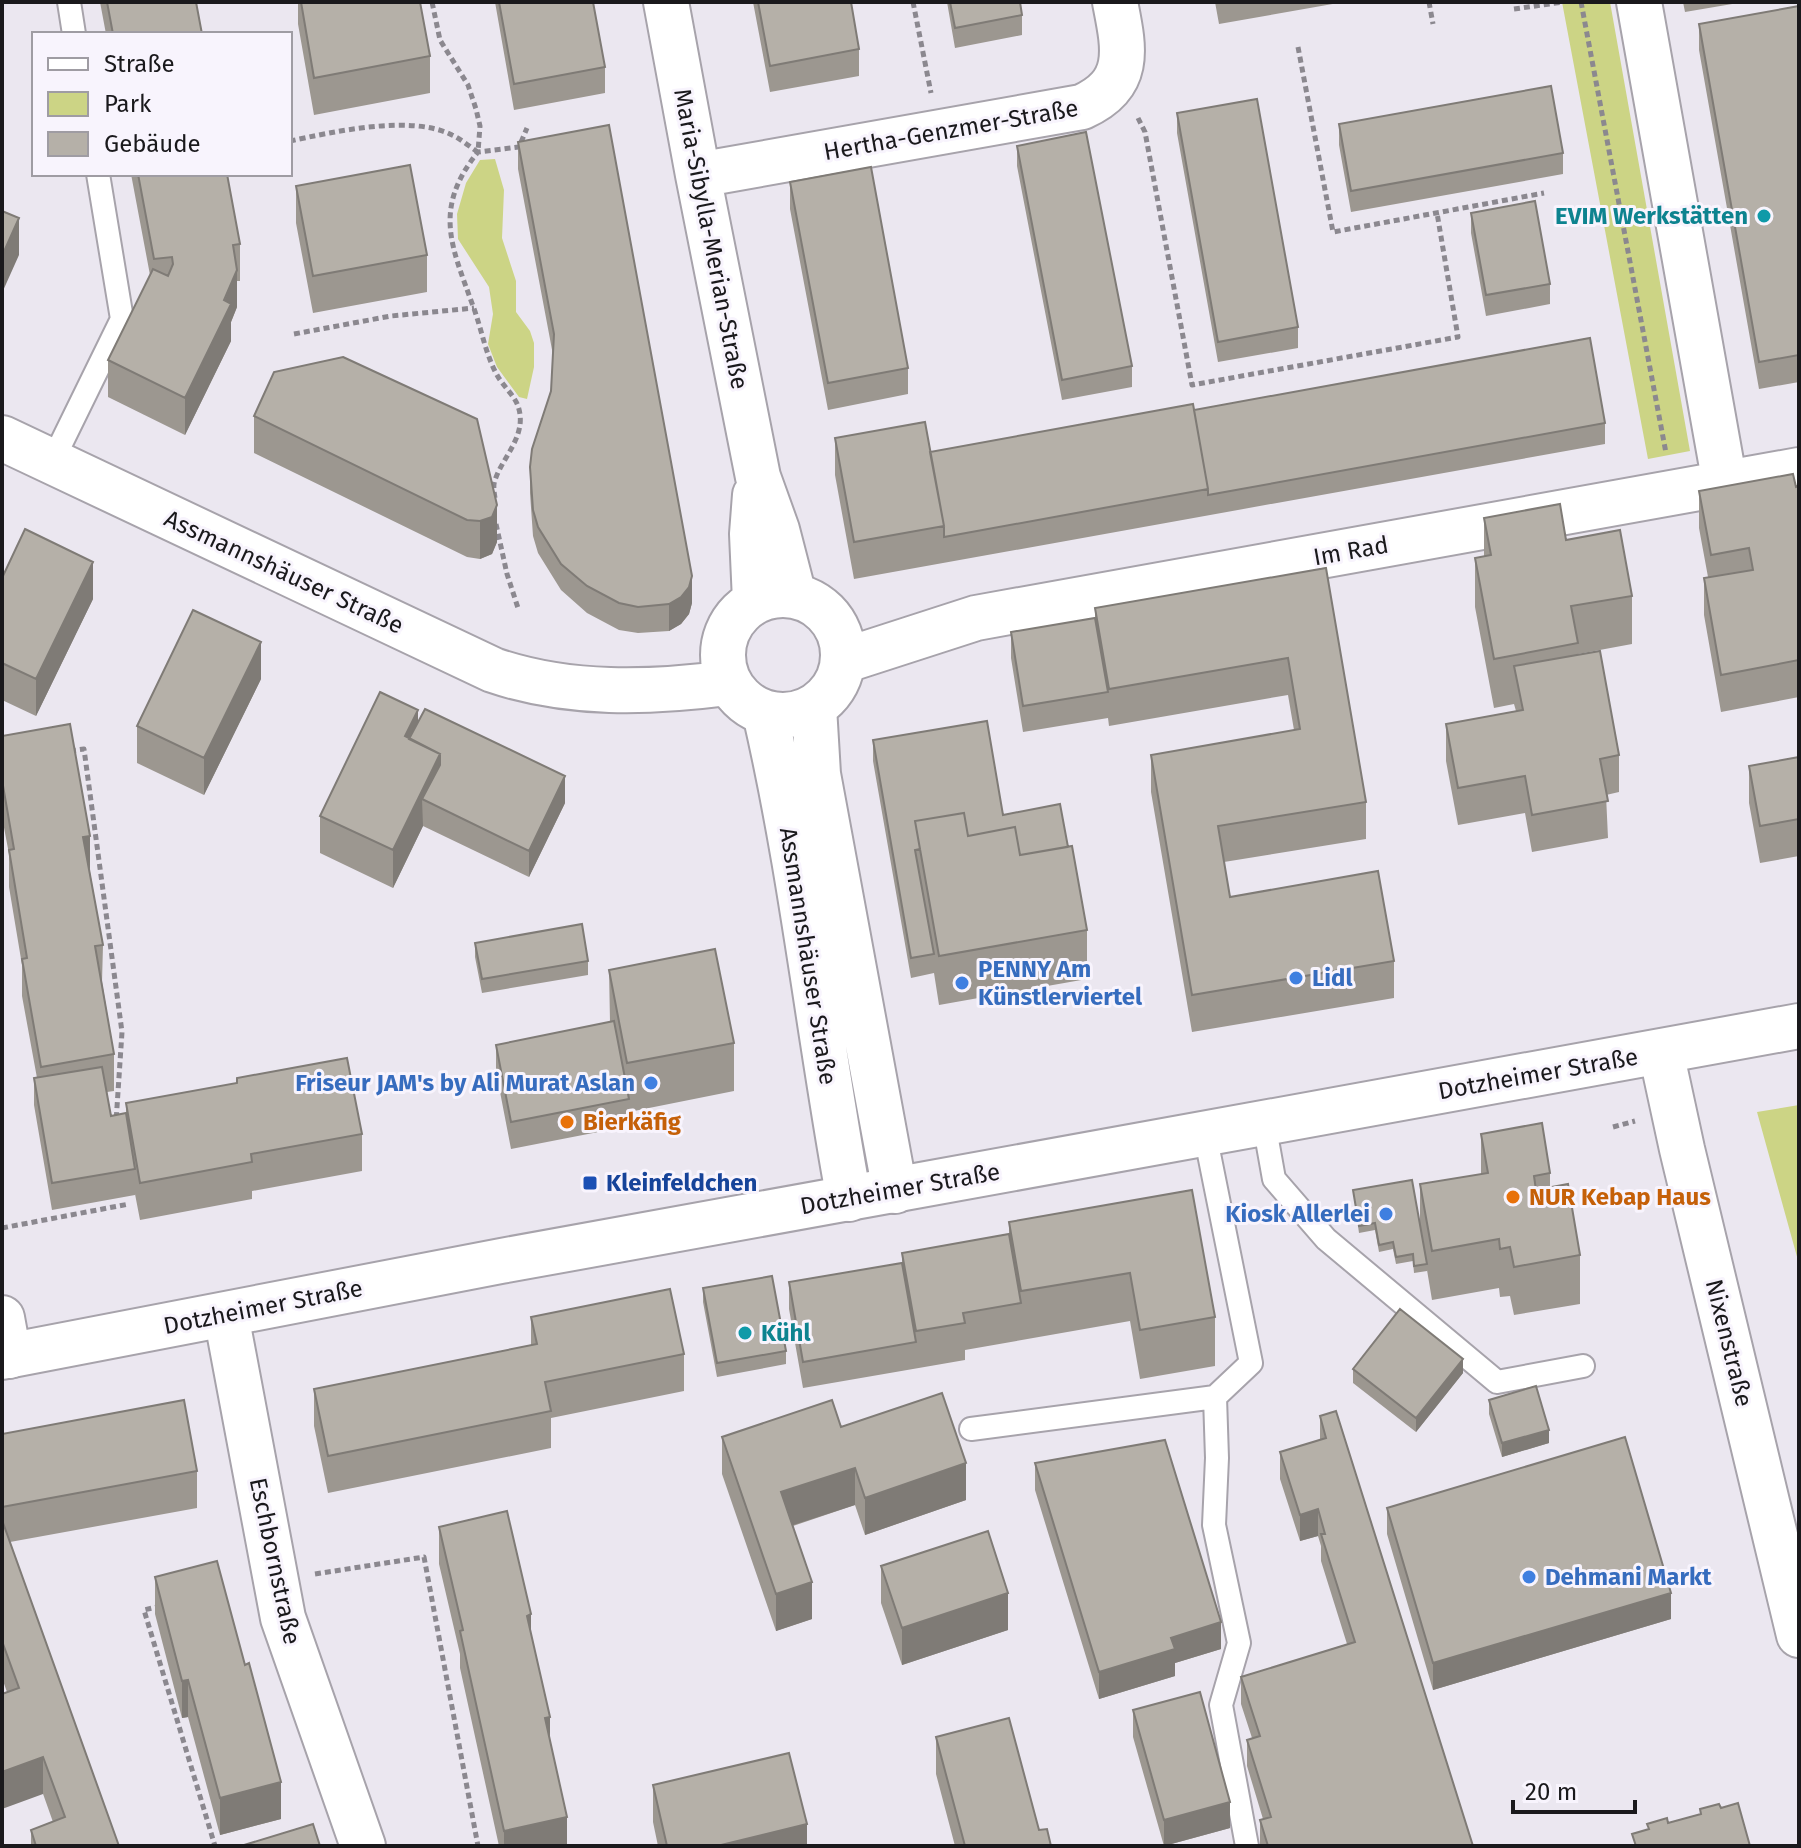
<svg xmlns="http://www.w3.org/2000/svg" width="1801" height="1848" font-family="'Fira Sans',sans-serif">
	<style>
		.green { fill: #ccd485 }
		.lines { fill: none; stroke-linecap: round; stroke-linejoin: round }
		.service-casing { stroke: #a7a3ab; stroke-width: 26 }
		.minor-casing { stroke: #a7a3ab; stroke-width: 48 }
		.secondary-casing { stroke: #a7a3ab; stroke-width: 48 }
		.path { stroke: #8b888f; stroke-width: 5; stroke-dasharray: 6 4; stroke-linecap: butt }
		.service { stroke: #fff; stroke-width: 22 }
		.minor { stroke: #fff; stroke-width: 44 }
		.secondary { stroke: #fff; stroke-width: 44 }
		.wall { fill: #9c9790 }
		.shaded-wall { fill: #7f7b76 }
		.building { fill: #b5b0a8; stroke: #7f7b76; stroke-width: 2 }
		.culture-dot { fill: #0f9aa8; stroke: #f8f4fd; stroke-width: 3 }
		.shop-dot { fill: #3f7fe0; stroke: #f8f4fd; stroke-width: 3 }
		.food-dot { fill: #e8710a; stroke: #f8f4fd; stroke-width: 3 }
		.transit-dot { fill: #1a4fb4; stroke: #f8f4fd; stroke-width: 3 }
		.labels { text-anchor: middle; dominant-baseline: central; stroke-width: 6; stroke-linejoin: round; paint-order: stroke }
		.street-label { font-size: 24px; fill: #1a191c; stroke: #f8f4fd }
		.culture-label { font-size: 24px; font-weight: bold; fill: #0d838f; stroke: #f8f4fd; text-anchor: end }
		.shop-label { font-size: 24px; font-weight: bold; fill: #366cbe; stroke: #f8f4fd; text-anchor: start }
		.food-label { font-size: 24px; font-weight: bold; fill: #c56008; stroke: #f8f4fd; text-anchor: start }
		.transit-label { font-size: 24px; font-weight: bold; fill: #164399; stroke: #f8f4fd; text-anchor: start }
	</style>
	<rect width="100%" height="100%" fill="#ebe7f0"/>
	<path class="green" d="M1562,2H1610L1690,451L1648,459Z
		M495,159L504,190L502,238L516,281V312L530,331L534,343V367L527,399L519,397L497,367L488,344L493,314L489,287L458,239L457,214L466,183L480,160Z
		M1799,1105V1264L1757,1112Z"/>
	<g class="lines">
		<defs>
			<path id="service" d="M69,2L74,34
				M52,462L122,319L98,174
				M1264,1123L1274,1179L1326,1239L1497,1382L1583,1366
				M1205,1134L1251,1363L1215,1397L1217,1458L1214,1525L1239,1643L1221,1705L1247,1846
				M971,1429L1215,1397"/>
			<path id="minor" d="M666,2L698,175L758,477L777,530L794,596
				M1639,2L1725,484
				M698,175L1082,107C1133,84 1124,48 1115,2
				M2,438L493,670C569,696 650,693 728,683
				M755,495L752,534L755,601
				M723 655a60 60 0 1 1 120 0a60 60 0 1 1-120 0Z
				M843,661L976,618L1799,470
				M814,707L818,774L895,1191
				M765,713C802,873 819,1037 849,1199
				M1661,1052L1682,1149L1799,1635
				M226,1315L283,1618L363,1846
				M2,1318L9,1356"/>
			<path id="secondary" d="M2,1357L501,1261L1799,1026"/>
		</defs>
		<use href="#service" class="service-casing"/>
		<use href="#minor" class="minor-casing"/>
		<use href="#secondary" class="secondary-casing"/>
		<path class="path" d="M913,2L931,93
			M1429,2L1433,24
			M1581,2L1666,453
			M1514,9L1563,2
			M1298,47L1333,232L1544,193
			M1138,118L1145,132L1192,385L1458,337L1437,213
			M290,141C333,132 411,114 452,135C461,139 470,147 478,152L480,126L476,109L468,85L440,40L432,2
			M294,334L391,316L474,308
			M495,498C494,492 493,485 495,480C503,456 528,435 518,406C514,395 503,386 497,375C485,353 482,330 473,306C452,247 432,209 478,152L519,147L527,128
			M496,524L507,574L518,608
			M70,751L84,749L122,1032L116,1122
			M1613,1127L1635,1121
			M2,1228L129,1204
			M315,1574L424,1557L478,1846
			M161,1606L144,1610L215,1846"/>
		<use href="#service" class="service"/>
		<use href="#minor" class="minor"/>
		<use href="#secondary" class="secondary"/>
	</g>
	<path class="wall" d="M100,2H196L202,34H106Z
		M298,2H420L430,56V93L314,115L298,24Z
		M495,2H593L605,67V93L514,110Z
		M753,2H851L859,49V76L770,92Z
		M947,2H1020L1022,15V35L955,48Z
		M1215,2H1344L1219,24Z
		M1683,2H1744L1685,12Z
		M1799,6V382L1759,389L1699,50V24Z
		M1177,113L1298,327V348L1218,362L1177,133Z
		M1339,124L1563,153V174L1351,212L1339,145Z
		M518,142L692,603L689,614L681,624L669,631L638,633L619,630L587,613L561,590L538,553L533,536L530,493V467L551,391L553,355L518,169Z
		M1017,146L1132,366V387L1062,400L1017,166Z
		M131,174H227L240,244V281H237V307L231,322V341L185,435L108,397V360L150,275Z
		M790,182L908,368V394L828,410L790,209Z
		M296,186L427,255V292L313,313L296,223Z
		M1471,213L1550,284V304L1486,316L1471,233Z
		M343,357L497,542L492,554L480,559L467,557L254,453V416Z
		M1194,410L1605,423V444L854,579L835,475V438L930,452Z
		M1799,486V697L1721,712L1704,615V578L1708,577L1699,528V491Z
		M1484,518L1566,540L1632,596V644L1578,654L1619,755V792L1606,795L1608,838L1532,852L1525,813L1458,825L1446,761V724L1516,711L1514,704L1494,708L1475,607V558L1484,556Z
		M1326,568L1366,802V839L1224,862L1230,897L1394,961V998L1192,1032L1151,792V755L1294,730L1288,695L1109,726L1108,718L1023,732L1011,658V632L1095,618V608Z
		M2,578L93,599L36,716L2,700Z
		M261,679L204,795L137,763V726Z
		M418,721L565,803L529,877L423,826L393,888L320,853V816Z
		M2,736L90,872L103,945L102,982L114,1054V1091L107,1092L111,1116L126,1113V1103L362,1134V1171L252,1191V1199L140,1220L135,1194V1195L52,1210L34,1105V1078H37L22,996V965L9,887V854L2,817Z
		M873,740L1003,815L1068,847L1087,930V979L939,1005L934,973L911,978L873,761Z
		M1799,757V856L1760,863L1749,803V766Z
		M475,943L588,961V975L482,993L475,957Z
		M609,970L734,1043V1091L629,1112V1126L511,1149L496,1071V1045L610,1022Z
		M1481,1134L1550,1173V1187L1580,1255V1304L1514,1315L1510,1296L1500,1297L1499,1288L1432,1300L1427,1270V1271L1414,1273L1413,1261L1396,1264L1393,1249L1379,1252L1375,1230L1359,1233L1353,1190L1420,1228V1184L1481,1174Z
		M1192,1190L1215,1317V1366L1140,1379L1130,1321L965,1350V1360L803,1388L789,1309V1282L902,1263V1253L1009,1234V1222Z
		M703,1288L786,1351V1364L717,1377L703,1302Z
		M531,1317L684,1354V1391L551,1418V1448L328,1493L314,1426V1389L531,1345Z
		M1353,1369L1463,1373L1416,1432L1353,1383Z
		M1489,1400L1549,1443L1502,1457L1489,1414Z
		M1320,1416L1473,1846H1260V1820L1263,1819L1247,1766V1740L1252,1738L1241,1704V1677L1347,1644L1321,1561V1546L1318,1536L1300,1541L1280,1479V1452L1320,1440Z
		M841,1427L966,1500L865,1535L855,1505L793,1526L812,1619L776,1631L722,1474V1437Z
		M2,1434L197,1471V1508L10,1542L119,1846H31V1830L53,1822L2,1678Z
		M1035,1463L1221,1649L1175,1663V1676L1099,1699L1035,1490Z
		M1387,1508L1671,1619L1433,1690L1387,1534Z
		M439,1527L531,1634L567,1846H499L460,1668V1654L439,1564Z
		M881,1566L1008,1630L902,1665L881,1603Z
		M155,1577L281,1819L220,1835L188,1717L182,1718L155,1614Z
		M1133,1710L1230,1828L1164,1846L1133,1737Z
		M936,1737L1039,1830L1051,1846H955L936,1774Z
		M653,1785L807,1846H658L653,1822Z"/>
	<path class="shaded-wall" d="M19,218V255L2,293V256Z
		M237,270V307L231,322V341L185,435V398Z
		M497,505V542L492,554L480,559V521Z
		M93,562V599L36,716V679Z
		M692,576V603L689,614L681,624L669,631V604Z
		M261,642V679L204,795V758Z
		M418,710V747L405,736Z
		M440,754V791L422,799L423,826L393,888V850Z
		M565,776V803L529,877V851Z
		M90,836V873L83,837Z
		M1463,1359V1373L1416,1432V1418Z
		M1549,1430V1443L1502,1457V1443Z
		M966,1463V1500L865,1535V1498Z
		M855,1468V1505L781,1529V1492Z
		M1318,1509V1536L1300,1541V1515Z
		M812,1582V1619L776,1631V1594Z
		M1008,1593V1630L902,1665V1628Z
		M1671,1593V1619L1433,1690V1663Z
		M531,1614V1651L527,1616Z
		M1221,1622V1649L1175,1663V1676L1099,1699V1672L1171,1638Z
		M188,1680V1717L182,1718V1681Z
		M550,1717V1754L545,1718Z
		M43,1757V1794L2,1809V1772Z
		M281,1782V1819L220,1835V1798Z
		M1230,1802V1828L1164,1846V1820Z
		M567,1817V1846H504V1831Z
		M807,1824V1846H717Z"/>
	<path class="building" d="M107,2H196L202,34H113Z
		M301,2H420L430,56L314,78Z
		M499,2H593L605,67L514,84Z
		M758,2H851L859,49L770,66Z
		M950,2H1020L1022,15L955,28Z
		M1799,6V355L1759,362L1699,24Z
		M1551,86L1563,153L1351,191L1339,124Z
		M1257,99L1298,327L1218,342L1177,113Z
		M609,125L692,576L689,587L681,597L669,604L638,607L619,603L587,586L561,564L538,527L533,510L530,467L532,449L551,391L554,334L518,142Z
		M1086,132L1132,366L1062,380L1017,146Z
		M410,165L427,255L313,276L296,186Z
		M871,167L908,368L828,383L790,182Z
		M138,174H227L240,244L233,245L237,270L224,300L231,304L185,398L108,360L153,269L168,276L173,264L172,257L154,259Z
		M1535,201L1550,284L1486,295L1471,213Z
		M2,211L19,218L2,256Z
		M1590,338L1605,423L1208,495V489L1194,410Z
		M343,357L477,419L497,505L492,517L480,521L467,520L254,416L274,372Z
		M1193,404L1208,489L944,537V526L930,452Z
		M925,422L944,526L854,542L835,438Z
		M1793,474L1796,487L1799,486V660L1721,675L1704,578L1753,570L1749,548L1711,555L1699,491Z
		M1560,504L1566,540L1620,530L1632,596L1571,606L1578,643L1494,659L1475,558L1491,555L1484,518Z
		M25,529L93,562L36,679L2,663V578Z
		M1326,568L1366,802L1218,826L1230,897L1378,871L1394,961L1192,995L1151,755L1300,729L1288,658L1109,689L1095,608Z
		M193,610L261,642L204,758L137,726Z
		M1095,618L1108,692L1023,706L1011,632Z
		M1600,651L1619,755L1600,759L1608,801L1532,815L1525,776L1458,788L1446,724L1523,710L1514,666Z
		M380,692L418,710L405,736L440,754L393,850L320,816Z
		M425,709L565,776L529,851L422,799L440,765V754L409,739Z
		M987,721L1003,815L1060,804L1068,847L1020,855L1015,827L968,836L964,813L915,821L920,849L915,850L934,954L911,958L873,740Z
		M70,724L90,836L83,837L103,945L95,946L114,1054L41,1067L22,959L27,958L9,850L14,849L2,780V736Z
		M1799,757V819L1760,826L1749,766Z
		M964,813L968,836L1015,827L1020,855L1072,846L1087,930L939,956L915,821Z
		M582,924L588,961L482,979L475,943Z
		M715,949L734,1043L627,1063L609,970Z
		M614,1021L629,1099L511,1122L496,1045Z
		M347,1058L362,1134L251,1154L252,1162L140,1183L126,1103L237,1083V1078Z
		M102,1067L111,1116L126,1113L135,1169L52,1183L34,1078Z
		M1542,1123L1550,1173L1534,1176L1536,1190L1568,1184L1580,1255L1514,1267L1510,1247L1500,1249L1499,1239L1432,1251L1420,1184L1488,1173L1481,1134Z
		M1412,1180L1427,1264L1414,1266L1413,1254L1396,1257L1393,1242L1379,1245L1375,1223L1359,1226L1353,1190Z
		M1192,1190L1215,1317L1140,1330L1130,1273L1021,1291L1009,1222Z
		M1009,1234L1021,1303L963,1313L965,1323L916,1331L902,1253Z
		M902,1263L916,1342L803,1362L789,1282Z
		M772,1276L786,1351L717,1363L703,1288Z
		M670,1289L684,1354L545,1382L551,1411L328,1456L314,1389L537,1344L531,1317Z
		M1400,1309L1463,1359L1416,1418L1353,1369Z
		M1536,1386L1549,1430L1502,1443L1489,1400Z
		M942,1393L966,1463L865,1498L855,1468L781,1492L812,1582L776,1594L722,1437L832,1400L841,1427Z
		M184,1400L197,1471L2,1507V1434Z
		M1336,1411L1473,1846H1268L1260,1820L1271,1817L1247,1740L1260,1736L1241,1677L1355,1642L1321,1534H1325L1318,1509L1300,1515L1280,1452L1326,1438L1320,1416Z
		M1625,1437L1671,1593L1433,1663L1387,1508Z
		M1165,1440L1221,1622L1171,1638L1175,1649L1099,1672L1035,1463Z
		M507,1511L531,1614L527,1616L550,1717L545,1718L567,1817L504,1831L460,1631L463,1630L439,1527Z
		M2,1520L119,1846H36L31,1830L65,1817L43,1757L2,1772V1694L19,1688L2,1641Z
		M988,1531L1008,1593L902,1628L881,1566Z
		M217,1561L245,1665L249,1663L281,1782L220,1798L188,1680L182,1681L155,1577Z
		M1200,1692L1230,1802L1164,1820L1133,1710Z
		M1009,1718L1039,1830L1047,1829L1051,1846H965L936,1737Z
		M789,1753L807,1824L717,1846H667L653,1785Z
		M1738,1803L1750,1846H1636L1632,1834L1649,1829L1647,1824L1667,1818L1668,1823L1701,1814L1700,1809L1719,1804L1721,1808Z
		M313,1824L320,1846H244V1845Z"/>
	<g class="culture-dot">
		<circle cx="1764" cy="216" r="8"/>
		<circle cx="745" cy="1333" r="8"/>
	</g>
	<g class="shop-dot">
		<circle cx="1296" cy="978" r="8"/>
		<circle cx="962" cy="983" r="8"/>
		<circle cx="651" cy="1083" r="8"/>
		<circle cx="1386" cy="1214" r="8"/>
		<circle cx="1529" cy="1577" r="8"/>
	</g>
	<g class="food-dot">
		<circle cx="567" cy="1122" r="8"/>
		<circle cx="1513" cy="1197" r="8"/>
	</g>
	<rect class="transit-dot" x="582" y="1175" width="16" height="16" rx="4"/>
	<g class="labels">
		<g class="street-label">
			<text transform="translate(951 130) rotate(-10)">Hertha-Genzmer-Straße</text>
			<text transform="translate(711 239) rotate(79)">Maria-Sibylla-Merian-Straße</text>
			<text transform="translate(1351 551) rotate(-10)">Im Rad</text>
			<text transform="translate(284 572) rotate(25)">Assmannshäuser Straße</text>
			<text transform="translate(808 956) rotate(81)">Assmannshäuser Straße</text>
			<text transform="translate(1538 1074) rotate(-10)">Dotzheimer Straße</text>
			<text transform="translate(900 1189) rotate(-10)">Dotzheimer Straße</text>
			<text transform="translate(263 1307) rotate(-11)">Dotzheimer Straße</text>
			<text transform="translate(1729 1343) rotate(76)">Nixenstraße</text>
			<text transform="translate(275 1561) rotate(78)">Eschbornstraße</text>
		</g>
		<g class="culture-label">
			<text x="1748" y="216">EVIM Werkstätten</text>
			<text x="761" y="1333" text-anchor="start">Kühl</text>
		</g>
		<g class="shop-label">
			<text x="978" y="969">PENNY Am<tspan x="978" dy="28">Künstlerviertel</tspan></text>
			<text x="1312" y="978">Lidl</text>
			<text x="635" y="1083" text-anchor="end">Friseur JAM's by Ali Murat Aslan</text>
			<text x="1370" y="1214" text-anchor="end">Kiosk Allerlei</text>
			<text x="1545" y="1577">Dehmani Markt</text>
		</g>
		<g class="food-label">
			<text x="583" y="1122">Bierkäfig</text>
			<text x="1529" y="1197">NUR Kebap Haus</text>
		</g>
		<g class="transit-label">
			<text x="606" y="1183">Kleinfeldchen</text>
		</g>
	</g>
	<rect width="1801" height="1848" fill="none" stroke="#1a191c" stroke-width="8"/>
	<rect x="32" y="32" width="260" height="144" fill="#f8f4fd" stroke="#9f9ca3" stroke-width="2"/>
	<rect x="48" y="58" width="40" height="12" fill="#ffffff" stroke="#9f9ca3" stroke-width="2"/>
	<text x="104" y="72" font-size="24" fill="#1a191c">Straße</text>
	<rect x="48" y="92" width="40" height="24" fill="#ccd485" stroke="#9f9ca3" stroke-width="2"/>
	<text x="104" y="112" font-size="24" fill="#1a191c">Park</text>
	<rect x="48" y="132" width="40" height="24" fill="#b5b0a8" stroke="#9f9ca3" stroke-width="2"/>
	<text x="104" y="152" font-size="24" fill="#1a191c">Gebäude</text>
	<path d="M1513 1800v12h122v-12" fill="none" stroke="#1a191c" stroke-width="4"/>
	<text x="1525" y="1800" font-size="24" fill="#1a191c" stroke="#f8f4fd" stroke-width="6" paint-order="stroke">20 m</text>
</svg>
